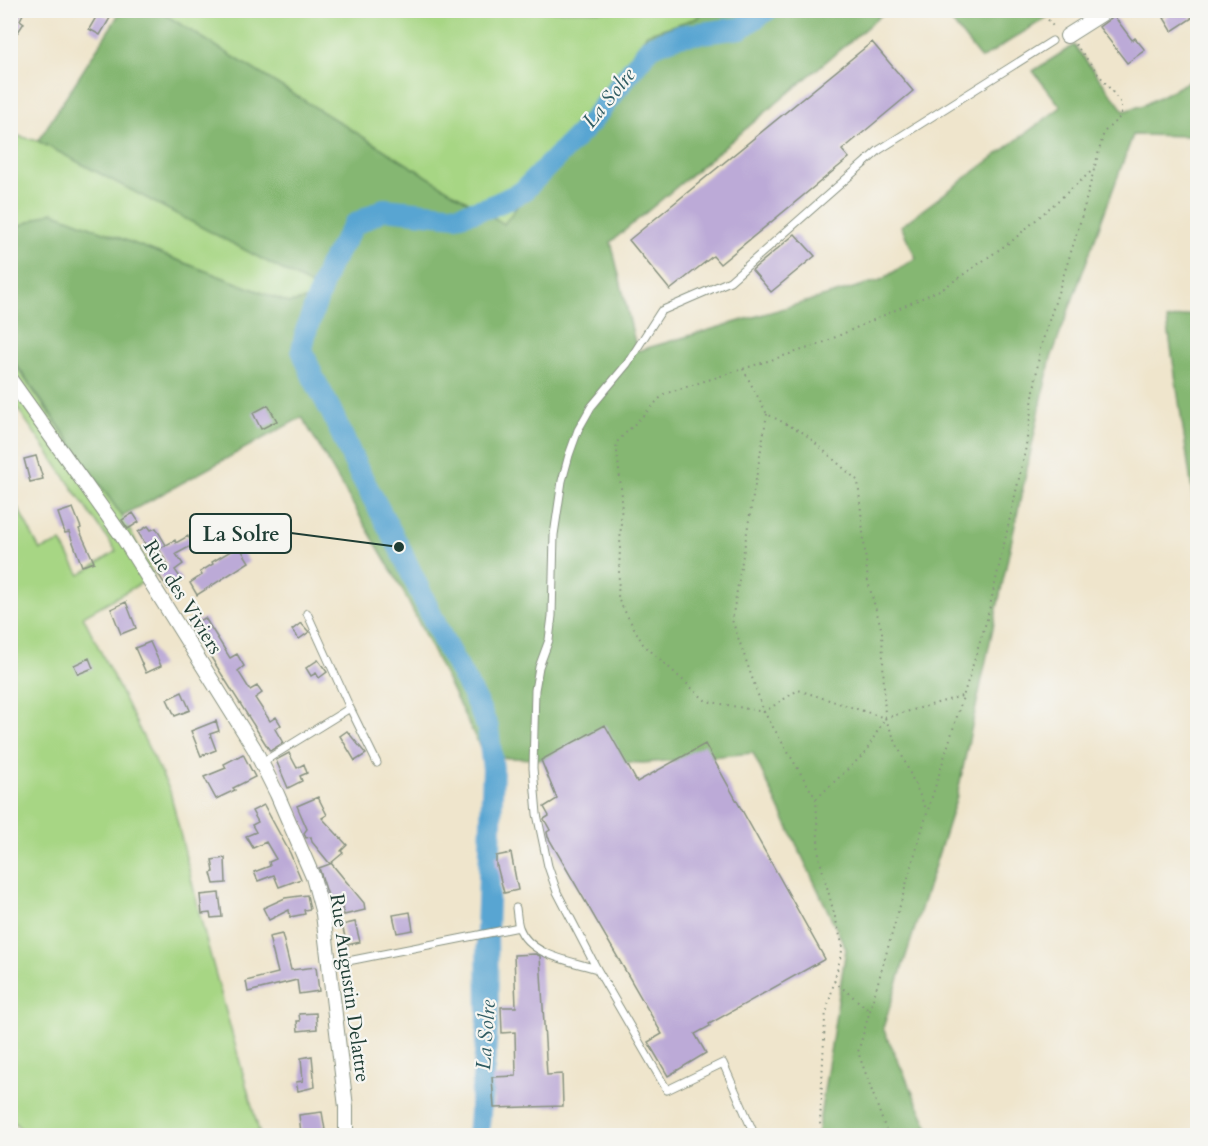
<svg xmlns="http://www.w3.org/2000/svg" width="1208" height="1146" font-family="Cardo,serif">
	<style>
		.green { fill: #a7d684; stroke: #638a5c; stroke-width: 1.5 }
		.forest { fill: #85b772; stroke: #527a53; stroke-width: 1.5 }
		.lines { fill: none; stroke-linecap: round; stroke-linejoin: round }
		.river { stroke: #59a5d2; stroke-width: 22 }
		.building { fill: #bcaad7 }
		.service-casing { stroke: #879180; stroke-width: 9 }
		.minor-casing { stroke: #879180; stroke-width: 16 }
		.path { stroke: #879180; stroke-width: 2; stroke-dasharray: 1.5 4.5; stroke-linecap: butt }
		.service { stroke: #fff; stroke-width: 7 }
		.minor { stroke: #fff; stroke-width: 14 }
		.labels { text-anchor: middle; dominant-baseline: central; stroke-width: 4.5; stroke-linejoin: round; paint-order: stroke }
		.street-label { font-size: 20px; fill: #1f3d34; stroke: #f6f6f2 }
		.water-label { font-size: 21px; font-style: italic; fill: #305c63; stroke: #f6f6f2 }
		.leader { fill: none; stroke: #1f3d34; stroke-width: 2 }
		.callout-dot { fill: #1f3d34; stroke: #f6f6f2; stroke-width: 2 }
		.callout { fill: #f6f6f2; stroke: #1f3d34; stroke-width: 2 }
		.callout-label { font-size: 21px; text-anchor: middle; font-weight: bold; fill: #1f3d34 }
	</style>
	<rect width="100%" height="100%" fill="#f6f6f2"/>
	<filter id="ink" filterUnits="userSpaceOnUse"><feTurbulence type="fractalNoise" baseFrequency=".0167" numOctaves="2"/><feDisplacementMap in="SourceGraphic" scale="12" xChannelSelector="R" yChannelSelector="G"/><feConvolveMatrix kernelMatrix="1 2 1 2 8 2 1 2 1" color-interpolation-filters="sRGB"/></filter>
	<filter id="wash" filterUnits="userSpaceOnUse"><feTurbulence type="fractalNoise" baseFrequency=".008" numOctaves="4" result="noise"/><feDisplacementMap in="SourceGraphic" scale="24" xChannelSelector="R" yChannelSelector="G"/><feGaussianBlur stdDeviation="1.35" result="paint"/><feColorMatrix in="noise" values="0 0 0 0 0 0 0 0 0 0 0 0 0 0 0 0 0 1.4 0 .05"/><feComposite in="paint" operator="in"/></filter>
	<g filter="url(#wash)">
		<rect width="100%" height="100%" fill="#efe5cc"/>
		<path class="green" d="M159,11H701L697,18L647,34L504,224Z
			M10,134L38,141L331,295L289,303L52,212L11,230Z
			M10,358L122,516L154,576L83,616L170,791L204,932L260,1135H27L13,1121L10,1112L11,511L18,508L40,550L61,542L80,575L116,551L11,399Z"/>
		<path class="forest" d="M121,11H159L504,224L647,34L697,18L701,11H886L611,242L637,351L881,280L916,258L901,226L1061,107L1033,71L1074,45L1124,111L1144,105L1197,77V136L1133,135L1050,361L957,796L883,1028L932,1135H819L818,1130L846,949L753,753L643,763L485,757L401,587L302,417L122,516L11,357L10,230L52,212L289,303L330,295L38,141Z
			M943,11H1057L981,59Z
			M1197,313H1198L1197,524L1167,320Z"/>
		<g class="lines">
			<path class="river" d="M478,1136L488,1021L487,930L493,769L488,728L474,697L444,642L399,547L357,468L331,411L313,377L302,350L306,331L329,266L354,225L384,209L457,216L490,207L522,192L590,123L650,47L678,36L741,28L767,10"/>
		</g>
		<g id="blocks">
			<path class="building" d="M10,10H25L20,20L24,23L18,32L14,30L10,36Z
				M1176,10H1187L1192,18L1172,31L1164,18Z
				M99,12L110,18L100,35L89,29Z
				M1114,16L1132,40L1135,38L1145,50L1127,63L1099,27Z
				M872,42L913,91L842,150L849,158L720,264L713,256L670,290L629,240Z
				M795,234L815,256L771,292L752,270Z
				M268,405L277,421L261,429L253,413Z
				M36,456L43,479L30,482L24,459Z
				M73,508L81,528L79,529L94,562L82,566L69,532L65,533L58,513Z
				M133,513L139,522L128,529L122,520Z
				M148,526L151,530L156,528L166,545L151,554L138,532Z
				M188,536L193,545L176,554L183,564L175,570L182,580L168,589L157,572L168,565L159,549L175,540L176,543Z
				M239,546L249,562L197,595L190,583L202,575L200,572L213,564L212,562Z
				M126,602L136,628L121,634L111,609Z
				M205,618L230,658L237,654L244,666L238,671L250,690L257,686L262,693L255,698L270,721L276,717L281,725L275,729L283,743L270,751L190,624Z
				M301,623L309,632L299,639L292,630Z
				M150,642L161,666L146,673L135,648Z
				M89,658L93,668L78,674L74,665Z
				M318,660L327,672L319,678L316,673L311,676L306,668Z
				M182,692L190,710L175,716L167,699Z
				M216,721L219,731L210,734L216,750L201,756L191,731Z
				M605,725L637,782L705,744L825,959L709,1024L710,1026L695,1034L706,1053L668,1076L648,1042L662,1034L548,837L547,832L550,830L544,819L549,816L544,807L557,799L541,760Z
				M347,731L366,754L355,761L340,736Z
				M289,753L297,768L304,764L307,773L300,776L302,781L288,788L276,760Z
				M243,754L255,777L233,788L235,790L216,799L204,777L226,768L224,764Z
				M318,797L327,815L322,818L347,845L341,851L343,853L331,863L364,903L365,910L344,915L340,899L330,902L319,868L330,864L312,842L311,837L306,838L304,833L307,829L297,806Z
				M264,805L290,853L301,879L279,887L274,875L258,881L254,872L270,866L269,862L276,859L266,842L253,848L246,836L256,832L252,825L258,822L252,811Z
				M511,853L518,890L504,893L497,866H496V856Z
				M225,858L226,883L214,884L211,873L214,872L212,860Z
				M219,893L222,917L211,918L210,913L202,914L200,895Z
				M307,895L310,909L304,910L305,914L290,917L289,910L269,920L263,908L285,898Z
				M410,912L413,930L397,933L393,915Z
				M355,922L360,942L347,945L342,925Z
				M282,934L291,970L316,967L319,991L299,994L297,980L248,992L246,981L278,973L269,937Z
				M536,954L540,956L547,1075L562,1074L563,1106L494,1108L492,1077L516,1076L515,1032L502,1033L501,1007H516L514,955Z
				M316,1013L317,1029L298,1031L297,1021H300L299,1014Z
				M312,1056L315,1087L298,1091L296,1082L303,1081L301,1058Z
				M322,1112L326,1136H306V1133H301L299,1115Z"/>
		</g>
	</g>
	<g filter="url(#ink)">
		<use href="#blocks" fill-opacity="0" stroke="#879180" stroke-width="1.5"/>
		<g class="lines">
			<defs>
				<path id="service" d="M350,708L377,763
					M261,763L350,708L307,613
					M516,908C517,914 517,921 519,927C529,956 572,961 597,969
					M328,965L519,927
					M755,1136L723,1063L667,1090L597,969L557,892L548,866L537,814L533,768L535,690L539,667L549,640L552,616L554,535L562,481L569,455L578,430L591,407L627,364L661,311L730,281L879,150L1052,41"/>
				<path id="minor" d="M1067,36L1108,10
					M10,379L122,536L254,748L277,794L313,877L323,914L346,1107V1136"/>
			</defs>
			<use href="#service" class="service-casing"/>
			<use href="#minor" class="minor-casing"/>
			<path class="path" d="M1041,10L1055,29
				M743,369L767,414L804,433L858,481L868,582L882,631L885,718L865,753L816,799
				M767,414L732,620L764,712L798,690L885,718L962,696
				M885,718L927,811
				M834,981L870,1011
				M823,1136L820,1123L825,1018L843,947L819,857L816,799L764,712L706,701L643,644L618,599L622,496L616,443L664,394L818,345L944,288L1013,240L1094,169
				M888,1136L858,1052L920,836L987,619L1025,452L1040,349L1078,230L1104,132L1121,116V103L1075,44"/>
			<use href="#service" class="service"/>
			<use href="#minor" class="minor"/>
		</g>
	</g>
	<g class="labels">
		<g class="street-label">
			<text transform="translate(183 597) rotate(58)">Rue des Viviers</text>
			<text transform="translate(350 988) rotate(82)">Rue Augustin Delattre</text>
		</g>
		<g class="water-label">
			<text transform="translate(609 98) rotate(-51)">La Solre</text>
			<text transform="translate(486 1035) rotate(-86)">La Solre</text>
		</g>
	</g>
	<path class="leader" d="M399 547L291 533"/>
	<circle class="callout-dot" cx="399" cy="547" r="6"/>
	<rect class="callout" x="190" y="514" width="101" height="39" rx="6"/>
	<g class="callout-label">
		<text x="241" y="541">La Solre</text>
	</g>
	<rect width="1208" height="1146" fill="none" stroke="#f6f6f2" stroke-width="36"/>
</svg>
